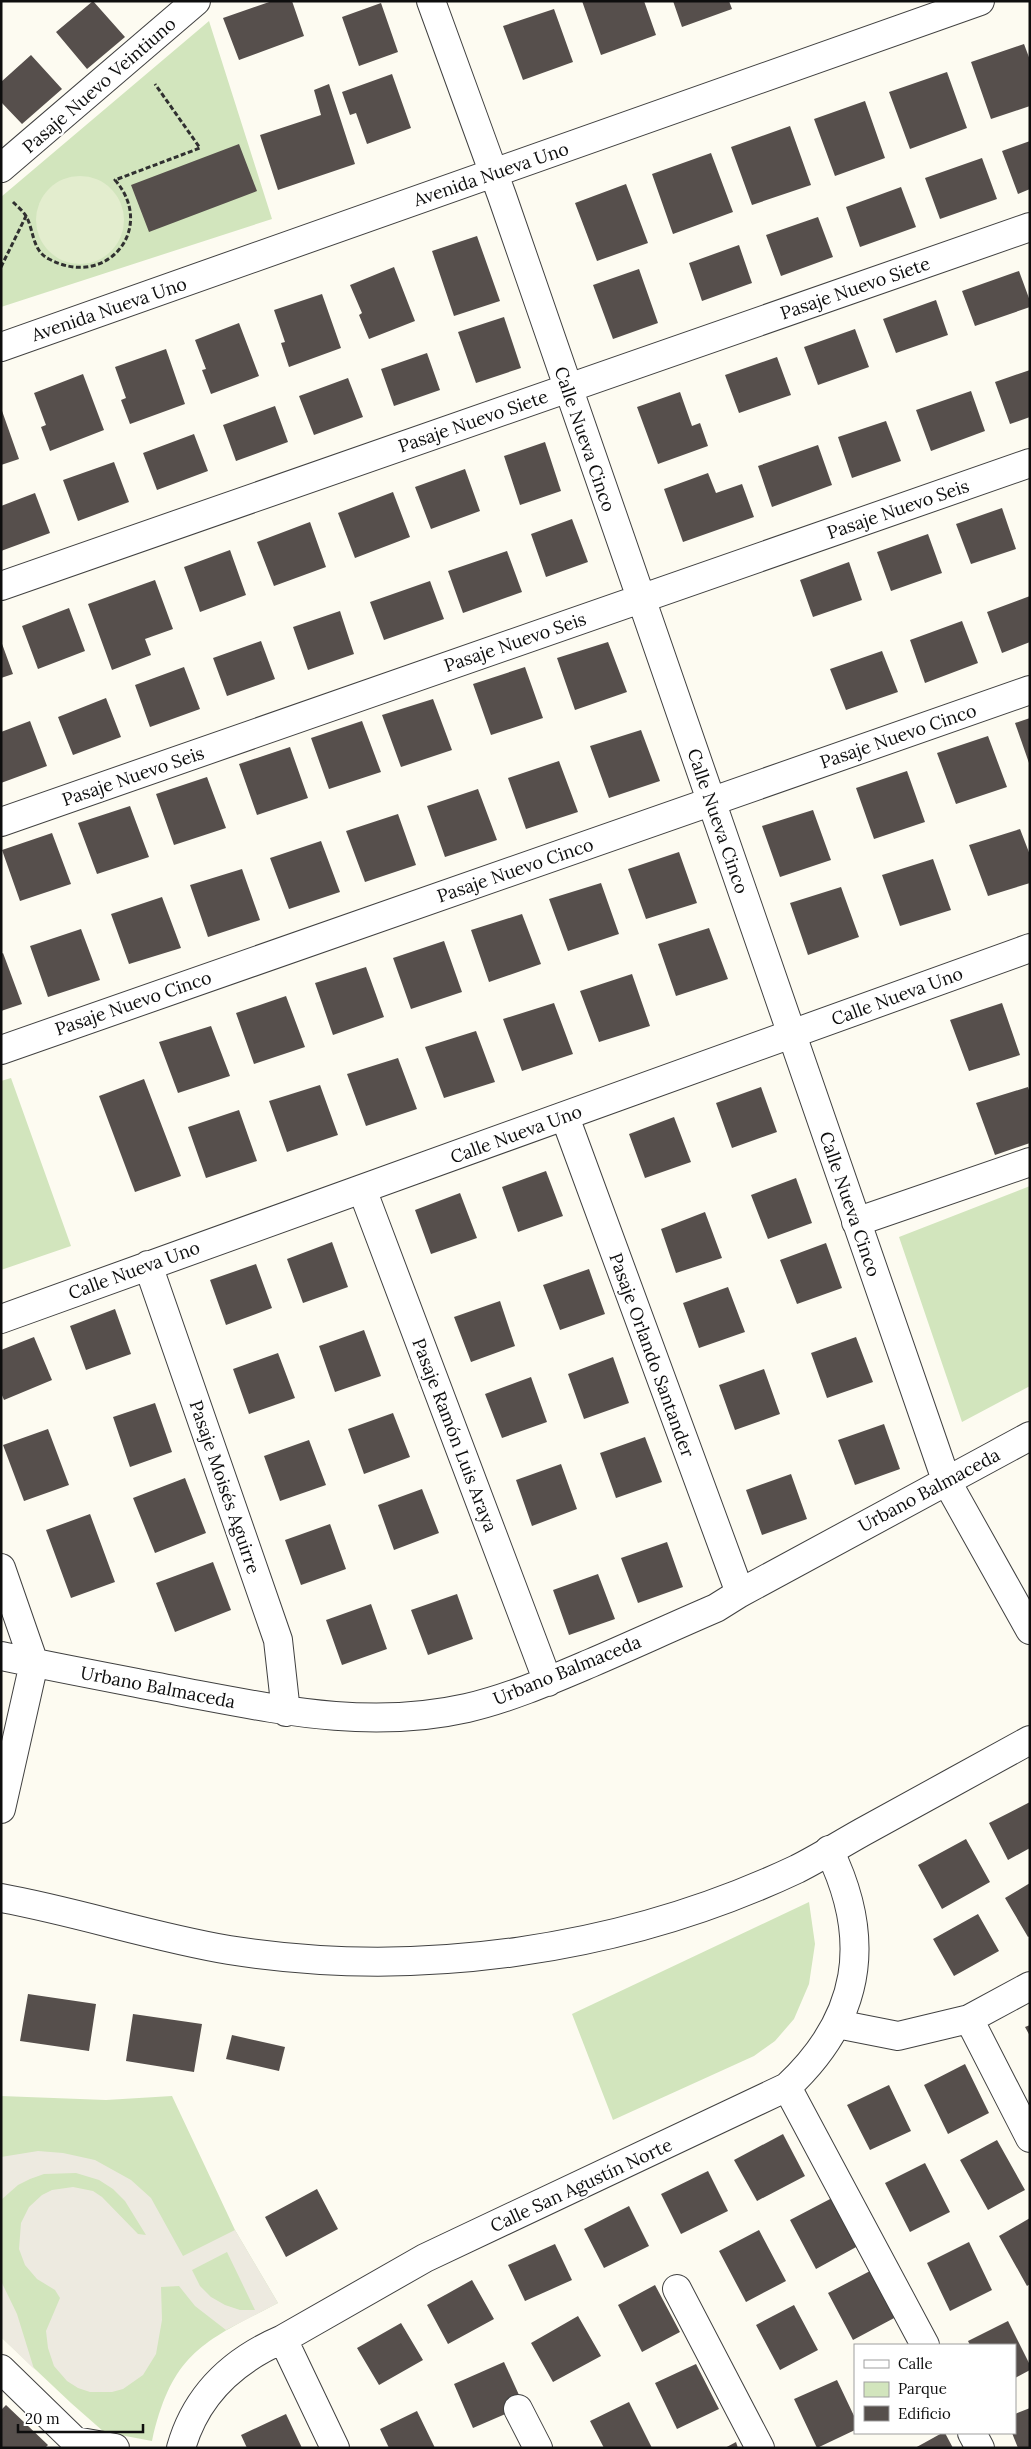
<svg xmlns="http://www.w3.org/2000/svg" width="1031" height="2449" font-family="Lora,serif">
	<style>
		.green { fill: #d2e5bd }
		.pitch { fill: #e3edce }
		.plaza { fill: #edeae0; fill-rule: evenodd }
		.building { fill: #564f4c }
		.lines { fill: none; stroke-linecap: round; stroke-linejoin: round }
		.minor-casing { stroke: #414141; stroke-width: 30 }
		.tertiary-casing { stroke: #414141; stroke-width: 30 }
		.path { stroke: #303030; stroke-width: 3; stroke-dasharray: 5 2.5; stroke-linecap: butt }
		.minor { stroke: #fff; stroke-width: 28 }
		.tertiary { stroke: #fff; stroke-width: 28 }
		.labels { text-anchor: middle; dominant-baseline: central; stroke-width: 5; stroke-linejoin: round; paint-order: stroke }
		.street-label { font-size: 18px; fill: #0e0e0e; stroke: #fff }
	</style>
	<rect width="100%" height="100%" fill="#fdfbf1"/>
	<path class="green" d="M209,21L272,219L1,307V197Z
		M11,1078L71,1246L1,1270V1081Z
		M1030,1186V1386L962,1422L899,1237Z
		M809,1902L815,1944L809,1984L794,2019L775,2041L754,2056L613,2120L572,2014Z
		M1,2096L106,2100L172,2096L235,2230L278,2303C203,2342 172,2353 152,2441L104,2432L71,2403L1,2337Z"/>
	<path class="pitch" d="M36 220a44 44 0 1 1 88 0a44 44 0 1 1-88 0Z"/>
	<path class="plaza" d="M38,2151L63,2153L95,2160L131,2180L151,2198L183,2256L235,2230L278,2303L226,2330L195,2306L179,2286L161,2287L162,2320L156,2354L143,2375L123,2389L112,2392H90L78,2388L67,2381L54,2366L48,2348L46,2331L60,2298L55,2290L37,2279L25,2265L19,2249L21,2223L29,2207L42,2195L52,2190L73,2187L93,2191L102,2197L138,2234L146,2235L125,2201L113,2189L99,2180L76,2173L44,2174L30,2179L18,2185L1,2200V2157ZM227,2252L255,2310H240L225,2305L211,2297L200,2286L192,2270Z
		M1,2281L17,2314L34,2369L1,2337Z"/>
	<path class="building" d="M93,1L125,37L87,69L56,32Z
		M272,1H292L304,36L239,60L223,18Z
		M582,1H644L656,35L601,55Z
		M673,1H729L732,9L682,27Z
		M381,3L398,52L359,66L342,17Z
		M554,9L573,62L523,80L503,26Z
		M1024,44L1030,60V106L991,119L971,62Z
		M31,55L62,89L22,124L1,102V82Z
		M947,72L967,128L910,149L889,92Z
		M392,74L411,128L367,144L356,113L350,115L342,92Z
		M329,84L355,164L278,190L260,135L321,115L314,90Z
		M865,101L885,158L835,176L814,119Z
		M790,126L811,185L752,205L731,147Z
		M1030,141V189L1018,194L1002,151Z
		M239,144L257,191L149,232L131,185Z
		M711,153L733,212L673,234L652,174Z
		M982,158L997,199L940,219L925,178Z
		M626,184L648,243L597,261L575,203Z
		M901,187L916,227L860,247L846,207Z
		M818,217L833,257L781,276L766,235Z
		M477,236L500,301L454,316L432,251Z
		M739,245L752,283L702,301L689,263Z
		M394,267L415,321L369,339L359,315L362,313L350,285Z
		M639,269L658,323L613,339L593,285Z
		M1019,271L1030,301V307L975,326L962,291Z
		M322,294L341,348L289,367L281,343L285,342L274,310Z
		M936,300L948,335L896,353L883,319Z
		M504,317L521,368L476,383L458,332Z
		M239,323L259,376L211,394L202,370L206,369L195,340Z
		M855,329L869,367L818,385L804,347Z
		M166,349L185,404L130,424L121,400L126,398L115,367Z
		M427,353L440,390L394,406L381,369Z
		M777,357L791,395L739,413L725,375Z
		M1030,370V417L1010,424L995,382Z
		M83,374L104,430L50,451L41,427L46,425L34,393Z
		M348,378L363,417L314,435L299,396Z
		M971,391L985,431L931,451L916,410Z
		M680,392L692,426L700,423L708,446L658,464L637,407Z
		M275,406L288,442L236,461L223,425Z
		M1,408L19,459L1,465Z
		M886,421L901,461L852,478L838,437Z
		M194,434L208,471L157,490L143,453Z
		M545,442L561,491L520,505L504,456Z
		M818,445L832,485L772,507L758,466Z
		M114,462L129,502L78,521L63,480Z
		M465,469L480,511L431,529L415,487Z
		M708,473L716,493L742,484L754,517L683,542L664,489Z
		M393,492L410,537L355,558L338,513Z
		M35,493L50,533L1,551V506Z
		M1002,508L1016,549L971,564L956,524Z
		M572,519L588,562L546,577L531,534Z
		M310,522L326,567L274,586L257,542Z
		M928,534L942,573L891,591L877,552Z
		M230,550L246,595L200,612L184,567Z
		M507,551L522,592L463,613L448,571Z
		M849,562L862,600L813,617L800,580Z
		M155,580L173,629L145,639L151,655L112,670L88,604Z
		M430,581L444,619L384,640L370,602Z
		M1030,596V642L1002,653L987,612Z
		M69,608L85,651L38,669L22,626Z
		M340,611L354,654L308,670L293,627Z
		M962,621L978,663L925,683L910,640Z
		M1,641L13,674L1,678Z
		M261,641L275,679L227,696L213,658Z
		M608,642L627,692L575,710L557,658Z
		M882,651L898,692L846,710L830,669Z
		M184,667L200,709L150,727L135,685Z
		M525,667L543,718L491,735L473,684Z
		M106,698L121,737L73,755L58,717Z
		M433,699L452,750L401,767L382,715Z
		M1030,718V763H1029L1015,723Z
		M30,721L47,766L1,783V732Z
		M362,721L381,772L329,789L311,738Z
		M641,730L660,781L609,798L590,746Z
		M988,736L1007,787L956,804L937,753Z
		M290,747L308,798L257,815L239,764Z
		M559,761L578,812L526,829L508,778Z
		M907,771L925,822L874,839L856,788Z
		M207,777L226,828L174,845L156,794Z
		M478,789L497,840L445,857L427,806Z
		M130,806L149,857L97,874L78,823Z
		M813,810L831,860L780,877L762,826Z
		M398,814L416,865L365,882L346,831Z
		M1020,829L1030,855V883L988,896L969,845Z
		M52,833L71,884L20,901L2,850Z
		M321,841L340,892L289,909L270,858Z
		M679,852L697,903L646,919L628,869Z
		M933,859L951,910L900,926L882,875Z
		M242,869L260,920L208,937L190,885Z
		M601,883L619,934L568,951L549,899Z
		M841,887L859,937L808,955L790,903Z
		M162,897L181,948L129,964L111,914Z
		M522,914L541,964L489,982L471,930Z
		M709,928L728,979L676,996L658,944Z
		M81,929L100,980L48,997L30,946Z
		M444,941L462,992L411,1009L393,958Z
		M3,953L22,1004L1,1011V954Z
		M366,967L384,1017L333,1035L315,983Z
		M632,974L650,1026L599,1042L580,991Z
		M286,996L305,1047L254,1064L236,1013Z
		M554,1003L573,1054L522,1071L503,1019Z
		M1002,1003L1020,1055L969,1071L950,1020Z
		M211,1026L230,1076L178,1093L159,1042Z
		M476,1031L495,1082L444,1098L425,1047Z
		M398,1058L417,1109L366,1126L347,1074Z
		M144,1079L181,1176L135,1192L99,1096Z
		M320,1085L338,1135L287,1152L269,1101Z
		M761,1087L777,1132L732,1148L716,1103Z
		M1028,1087L1030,1093V1143L995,1155L976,1103Z
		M239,1110L257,1161L206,1178L188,1127Z
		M674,1117L691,1162L645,1178L629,1134Z
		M546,1171L563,1216L518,1232L502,1187Z
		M796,1178L812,1223L768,1239L751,1195Z
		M460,1193L477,1238L431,1254L415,1210Z
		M705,1212L722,1258L676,1273L661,1229Z
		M332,1242L348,1287L303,1303L287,1259Z
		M826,1243L842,1288L797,1304L780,1260Z
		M256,1264L272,1308L226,1325L210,1280Z
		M589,1269L605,1314L560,1330L543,1285Z
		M728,1287L745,1332L699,1348L683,1303Z
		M500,1301L515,1346L471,1362L454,1317Z
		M115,1309L131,1354L86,1370L70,1326Z
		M364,1330L381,1376L335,1392L319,1346Z
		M34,1337L52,1380L4,1400L1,1393V1350Z
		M856,1337L873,1382L827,1398L811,1353Z
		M278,1353L295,1398L249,1414L233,1369Z
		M613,1357L629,1403L584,1419L568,1374Z
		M764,1369L780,1414L735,1430L719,1385Z
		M531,1377L547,1422L502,1438L485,1394Z
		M155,1403L172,1452L130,1467L113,1417Z
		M393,1413L410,1457L364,1474L348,1429Z
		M884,1424L900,1469L855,1485L838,1440Z
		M48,1429L69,1485L24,1501L3,1445Z
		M645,1437L662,1482L616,1498L600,1453Z
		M309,1440L326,1485L280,1501L264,1456Z
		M561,1464L577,1509L532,1526L516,1480Z
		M791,1474L807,1519L762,1535L746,1490Z
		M185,1478L206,1533L155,1553L133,1498Z
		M422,1489L439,1533L394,1550L378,1505Z
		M90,1514L115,1582L71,1598L46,1530Z
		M330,1524L346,1569L301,1585L285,1540Z
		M667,1542L683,1587L638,1603L621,1558Z
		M213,1562L231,1610L175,1632L156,1583Z
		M598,1574L615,1619L569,1635L553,1590Z
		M457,1594L473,1639L428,1655L411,1610Z
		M371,1604L387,1649L342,1665L326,1620Z
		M1030,1802V1848L1008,1860L989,1823Z
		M966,1839L990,1882L942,1909L918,1865Z
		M1030,1883V1936L1028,1937L1005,1898Z
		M978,1914L999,1951L954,1976L933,1939Z
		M28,1994L96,2004L89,2051L20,2041Z
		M133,2014L202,2024L194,2072L126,2061Z
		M1030,2025V2036L1025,2027Z
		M232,2035L285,2047L279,2071L226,2059Z
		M965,2064L989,2113L948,2134L924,2085Z
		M889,2085L911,2131L870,2150L847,2105Z
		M783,2134L805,2176L757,2201L734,2160Z
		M997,2140L1025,2190L988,2210L960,2160Z
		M925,2163L950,2212L910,2232L885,2183Z
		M708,2171L728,2211L681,2234L661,2194Z
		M317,2189L338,2229L286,2257L265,2217Z
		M832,2198L858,2246L816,2269L790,2220Z
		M629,2206L649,2246L604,2268L584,2229Z
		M1030,2218V2284L1027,2286L999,2236Z
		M759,2230L786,2281L746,2302L719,2251Z
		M969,2242L992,2290L950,2311L927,2263Z
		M555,2244L572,2280L525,2301L508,2265Z
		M870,2271L896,2317L853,2340L828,2293Z
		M472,2280L494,2319L448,2344L427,2305Z
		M655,2285L680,2332L642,2352L618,2305Z
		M794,2305L818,2350L780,2370L756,2325Z
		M578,2316L601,2356L553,2382L531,2343Z
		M1008,2321L1030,2365V2370L1015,2378V2345H970L968,2341Z
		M401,2323L423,2360L379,2385L357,2348Z
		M504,2362L524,2406L473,2428L454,2384Z
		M696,2364L719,2409L677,2429L655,2383Z
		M837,2380L855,2418V2430L817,2448L794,2399Z
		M629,2402L652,2448H604L590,2421Z
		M6,2405L48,2445L45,2448H1V2410Z
		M1030,2408V2448H1018L1012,2433H1015V2414Z
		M417,2411L435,2448H389L380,2429Z
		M286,2414L302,2448H247L241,2435Z
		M942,2433H945L953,2448H915Z
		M736,2442L738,2448H725Z"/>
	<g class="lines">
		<defs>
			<path id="minor" d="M431,1L502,196L946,1480L1030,1630
				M1,168L196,1
				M1,347L980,1
				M1,586L1030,227
				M1,822L1030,463
				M1,1050L1030,690
				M565,1117L740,1593
				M362,1189L548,1682
				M856,1222L1030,1162
				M148,1265L278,1640L286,1712
				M1,1319L1030,948
				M1,1568L34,1663L1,1809
				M1,1656C62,1669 122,1680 183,1692C280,1710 369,1730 467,1708C510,1698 551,1680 591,1663C633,1645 674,1626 716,1608L740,1593L1030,1436
				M969,2019L1030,2138
				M837,2024L898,2036L969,2019L1030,1986
				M787,2087L925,2345
				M677,2289L760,2448
				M283,2339L335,2448
				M1,2369L75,2441L115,2448
				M518,2409L538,2448
				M972,2433L980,2448
				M181,2448C196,2395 234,2360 283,2339L425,2258L787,2087C861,2018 873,1940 829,1850"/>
			<path id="tertiary" d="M1,1898C78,1912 152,1937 229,1950C419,1980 623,1951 797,1869C821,1857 844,1842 868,1829C922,1799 976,1770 1030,1740"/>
		</defs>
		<use href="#minor" class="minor-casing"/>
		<use href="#tertiary" class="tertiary-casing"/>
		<path class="path" d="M13,202C17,206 23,211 26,216C34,230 32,251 49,259C107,290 157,228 115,180L200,148L155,84
			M1,267L26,216"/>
		<use href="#minor" class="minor"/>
		<use href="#tertiary" class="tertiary"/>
	</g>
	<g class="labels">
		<g class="street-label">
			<text transform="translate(99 85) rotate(-41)">Pasaje Nuevo Veintiuno</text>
			<text transform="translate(491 174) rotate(-19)">Avenida Nueva Uno</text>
			<text transform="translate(855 288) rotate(-19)">Pasaje Nuevo Siete</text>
			<text transform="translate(109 309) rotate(-19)">Avenida Nueva Uno</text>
			<text transform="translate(473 421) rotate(-19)">Pasaje Nuevo Siete</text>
			<text transform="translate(585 439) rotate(71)">Calle Nueva Cinco</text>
			<text transform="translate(898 509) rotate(-19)">Pasaje Nuevo Seis</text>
			<text transform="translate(515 642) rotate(-19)">Pasaje Nuevo Seis</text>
			<text transform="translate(898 736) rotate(-19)">Pasaje Nuevo Cinco</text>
			<text transform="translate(133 776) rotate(-19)">Pasaje Nuevo Seis</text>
			<text transform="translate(718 821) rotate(71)">Calle Nueva Cinco</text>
			<text transform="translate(515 870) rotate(-19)">Pasaje Nuevo Cinco</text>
			<text transform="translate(897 996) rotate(-20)">Calle Nueva Uno</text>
			<text transform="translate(133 1003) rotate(-19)">Pasaje Nuevo Cinco</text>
			<text transform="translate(516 1134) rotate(-20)">Calle Nueva Uno</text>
			<text transform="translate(850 1204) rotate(71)">Calle Nueva Cinco</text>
			<text transform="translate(134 1270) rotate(-20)">Calle Nueva Uno</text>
			<text transform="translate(652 1355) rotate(70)">Pasaje Orlando Santander</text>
			<text transform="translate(455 1435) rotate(69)">Pasaje Ramón Luis Araya</text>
			<text transform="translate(225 1487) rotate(71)">Pasaje Moisés Aguirre</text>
			<text transform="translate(929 1490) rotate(-28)">Urbano Balmaceda</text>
			<text transform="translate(567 1670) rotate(-22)">Urbano Balmaceda</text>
			<text transform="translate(158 1687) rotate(11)">Urbano Balmaceda</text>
			<text transform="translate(581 2185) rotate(-25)">Calle San Agustín Norte</text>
		</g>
	</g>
	<rect width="1031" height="2449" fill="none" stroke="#0e0e0e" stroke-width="5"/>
	<rect x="854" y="2344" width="162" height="90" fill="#ffffff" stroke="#9f9f9f"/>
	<rect x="864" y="2360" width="25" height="8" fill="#ffffff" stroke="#9f9f9f"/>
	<text x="898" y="2369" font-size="15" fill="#0e0e0e">Calle</text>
	<rect x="864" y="2382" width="25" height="15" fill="#d2e5bd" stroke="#9f9f9f"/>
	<text x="898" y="2394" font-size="15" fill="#0e0e0e">Parque</text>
	<rect x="864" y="2406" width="25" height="15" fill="#564f4c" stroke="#9f9f9f"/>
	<text x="898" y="2419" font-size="15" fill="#0e0e0e">Edificio</text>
	<path d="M18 2424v8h125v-8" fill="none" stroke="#0e0e0e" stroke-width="2.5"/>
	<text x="25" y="2424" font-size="15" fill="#0e0e0e" stroke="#ffffff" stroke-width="4" paint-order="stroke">20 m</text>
</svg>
